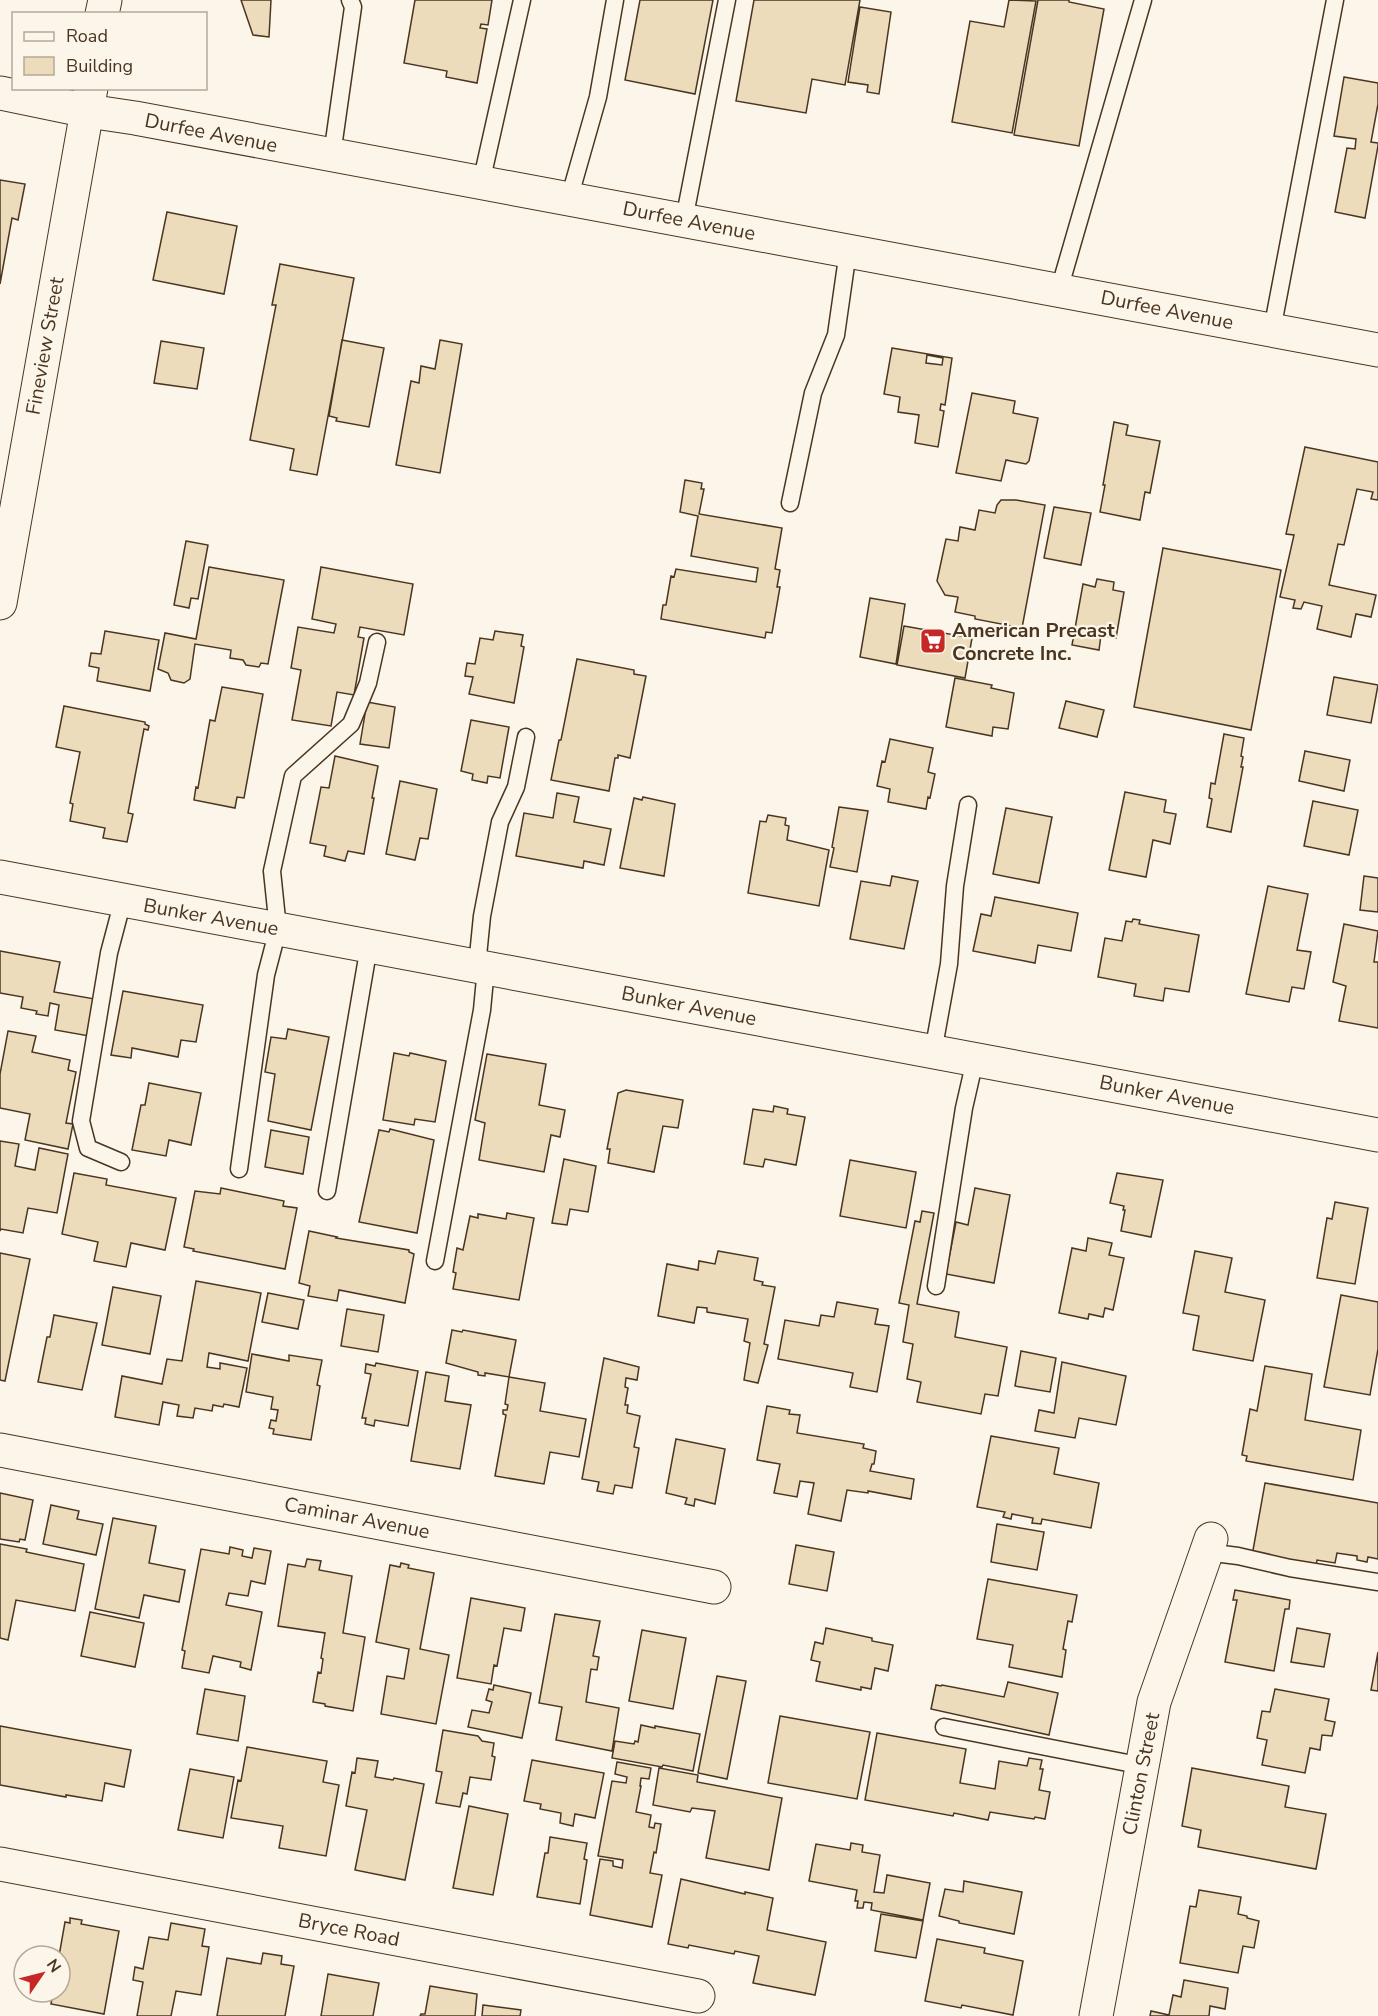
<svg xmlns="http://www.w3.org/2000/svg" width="1378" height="2016" font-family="'Nunito Sans',sans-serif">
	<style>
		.building { fill: #ecdcbc; stroke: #4a3520; stroke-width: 1.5; fill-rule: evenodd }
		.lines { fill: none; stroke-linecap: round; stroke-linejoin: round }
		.service-casing { stroke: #4a3520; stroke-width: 19 }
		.minor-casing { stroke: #4a3520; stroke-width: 35 }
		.tertiary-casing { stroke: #4a3520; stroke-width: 35 }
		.secondary-casing { stroke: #4a3520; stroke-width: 35 }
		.service { stroke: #fbf6e9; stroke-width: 16 }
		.minor { stroke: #fbf6e9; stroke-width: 33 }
		.tertiary { stroke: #fbf6e9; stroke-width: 33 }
		.secondary { stroke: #fbf6e9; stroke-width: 33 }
		.labels { text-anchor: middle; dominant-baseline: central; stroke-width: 4.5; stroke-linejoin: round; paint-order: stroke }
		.street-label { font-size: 20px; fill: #4a3520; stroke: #fbf6e9 }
		.poi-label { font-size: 20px; font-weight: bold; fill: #4a3520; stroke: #fbf6e9; text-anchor: start }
	</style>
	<rect width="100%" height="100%" fill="#fbf6e9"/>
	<path class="building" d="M241,0H271L269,37L253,35Z
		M415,0H492L488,25L481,24L480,28L487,29L477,83L446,77L447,71L404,63Z
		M640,0H713L695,94L625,80Z
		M754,0H860L845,85L812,79L806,113L736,101Z
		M1009,0L1036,1L1012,133L952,122L970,21L1004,27Z
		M1038,0H1069V2L1104,9L1079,146L1014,135Z
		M860,7L891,12L879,94L867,92L868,85L848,82Z
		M1344,77L1378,83V104L1371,142L1378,143V146L1365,218L1335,212L1347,148L1355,149L1356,139L1334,136Z
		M0,180L25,184L18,220L12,218L0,284Z
		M167,212L237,226L224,294L153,280Z
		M280,264L354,278L317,475L290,470L294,449L250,440L276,305H272Z
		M342,340L384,348L369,427L336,421L337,418L329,416Z
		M440,340L462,344L440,473L396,465L411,381L419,383L421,366L435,369Z
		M161,341L204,348L197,389L154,383Z
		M892,348L952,358L945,405L941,404L940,410L944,411L938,447L915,443L919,415L898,412L900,397L884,394ZM927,355L943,358L942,365L926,363Z
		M972,393L1015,401L1013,413L1038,418L1029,461L1026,464L1006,460L1001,481L956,473Z
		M1114,422L1128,425L1126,435L1160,441L1150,493L1145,492L1140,520L1100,512L1105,485H1103Z
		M1305,447L1378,462V500L1371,499L1373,492L1357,489L1344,545L1338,544L1329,585L1376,595L1371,617L1356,614L1351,637L1317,629L1322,606L1304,602L1301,609L1293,608L1295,600L1280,597L1294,535L1286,534Z
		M685,480L702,483L701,489H704L699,514L782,528L775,569L780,570L777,587H780L772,633L766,632L765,638L661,619L663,605H666L671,576L674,577L676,569L756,582L758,568L691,556L698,516L680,512Z
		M1001,500H1016L1045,505L1022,628L975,619V616L955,612L958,597L945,595L937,581L946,539L958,541L960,527L975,530L979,510L995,513L997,505Z
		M1054,507L1091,513L1081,565L1044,558Z
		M186,541L208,545L198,599L191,598L189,608L174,605Z
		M1163,548L1281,570L1251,730L1134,707Z
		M209,567L284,580L268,664L261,663L259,667L246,665L243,660L230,658L231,650L195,644L190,679L184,683L171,680L168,673L158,669L165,633L196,639Z
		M321,567L413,584L404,635L360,627L358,637L364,638L354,695L337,692L331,726L292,720L301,670L291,668L298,627L334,633L336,624L312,619Z
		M1097,579L1114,582L1113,590L1124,592L1116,638L1101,635L1099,650L1072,645L1083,584L1095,587Z
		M870,598L905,604L896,664L860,657Z
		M904,626L972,638L965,678L897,665Z
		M105,631L159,640L150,691L97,681L99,668L89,666L91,653L101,654Z
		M495,631L523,635L521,646L524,647L514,703L469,694L473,677L465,676L467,663L475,664L480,638L493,640Z
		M577,659L634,670V674L646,676L630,758L618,755V758H615L609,791L551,780L559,740H561Z
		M1334,677L1378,685L1371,723L1327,715Z
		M955,678L992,685L991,688L1014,693L1008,729L993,727L992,736L946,727Z
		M222,687L263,694L244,798L237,797L235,808L194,800L196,787L198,788L210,720L215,721Z
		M1066,701L1104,710L1097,737L1059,728Z
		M367,702L395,707L389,748L360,744Z
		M64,706L145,722V724L149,726L148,730L144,729L128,813L133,814L127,842L103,838L105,828L70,821L73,804L70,803L80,752L56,747Z
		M471,720L509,727L500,778L488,776L487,783L472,780L473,774L461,771Z
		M1224,734L1244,738L1241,756L1243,757L1241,767H1243L1231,832L1207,827L1212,799L1209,798L1211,783L1215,784Z
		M890,739L933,748L928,772L935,774L930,798L928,797L926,809L888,802L890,789L877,786L882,761L885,762Z
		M1305,751L1350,760L1344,791L1299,781Z
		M335,756L378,766L372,798H374L364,854L348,851L345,861L324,856L326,846L310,843L321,787L329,788Z
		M400,781L437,789L428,839L420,838L415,860L386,854Z
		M1125,792L1166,800L1164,812L1176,814L1170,844L1153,840L1146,877L1109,870Z
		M557,793L579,797L574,822L611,829L604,865L584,861L583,868L516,856L524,813L553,818Z
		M643,797L675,804L664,876L620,868L634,798L642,800Z
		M1313,801L1358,810L1349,855L1304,846Z
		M839,807L868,811L857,872L830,867L834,848L832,847Z
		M1006,808L1052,817L1039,883L993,874Z
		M768,815L786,818L785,825L789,826L787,840L829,850L819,906L748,893L760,821L766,822Z
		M892,876L918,881L904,949L850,939L861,881L890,886Z
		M1364,876L1378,878V912L1360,910Z
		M1268,886L1308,894L1297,950L1311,952L1304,989L1292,987L1289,1002L1246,994Z
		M995,897L1078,913L1071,951L1038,945L1035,963L973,951L981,914L991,916Z
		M1133,919L1140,920L1139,924L1199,935L1189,992L1165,988L1163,1001L1134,996L1136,984L1098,977L1105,938L1122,941L1126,921L1132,922Z
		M1344,924L1378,931L1374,962H1378V1028L1339,1021L1346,986L1333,982Z
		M0,951L60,962L54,992L95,999L89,1036L55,1030L59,1005L50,1003L48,1016L36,1014L37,1011L21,1008L23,997L0,993Z
		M123,991L203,1005L196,1042L181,1040L178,1057L132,1048L131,1058L111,1055Z
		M288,1029L329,1037L311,1130L268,1121L275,1074L265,1072L271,1037L286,1039Z
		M8,1031L36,1036L32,1052L70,1060L68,1070L76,1072L66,1123L73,1124L68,1149L25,1140L30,1114L0,1108V1074Z
		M394,1053L409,1056L410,1053L446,1061L435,1122L415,1119L414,1125L383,1120Z
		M487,1054L546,1064L539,1105L565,1110L560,1137L551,1135L544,1172L479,1160L485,1123L475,1120Z
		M149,1083L201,1093L191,1145L169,1140L166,1156L132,1150L141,1105H145Z
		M626,1090L683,1100L678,1128L663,1126L654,1172L608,1163L610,1149H607L618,1093Z
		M774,1106L788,1109L787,1114L805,1117L796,1165L765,1159L763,1167L744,1164L753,1109L773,1112Z
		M390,1129L434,1140L417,1233L359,1222L379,1130L389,1132Z
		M271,1130L309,1137L303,1174L265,1167Z
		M0,1141L19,1144L15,1166L35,1170L39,1148L68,1154L57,1213L28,1208L23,1233L1,1229L0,1231Z
		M564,1159L596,1166L588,1212L570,1209L567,1225L552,1223Z
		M850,1160L916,1172L906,1228L840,1216Z
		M74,1173L107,1179L106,1185L176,1198L165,1250L131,1243L126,1267L94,1261L98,1242L62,1234Z
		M1117,1173L1163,1180L1151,1237L1121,1231L1125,1210H1123L1124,1206L1110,1203Z
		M221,1188L284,1201L283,1206L297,1208L285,1269L193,1251L194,1249L184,1247L195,1191L220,1194Z
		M975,1188L1010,1195L994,1283L946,1274L956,1222L968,1225Z
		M1335,1202L1368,1208L1355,1284L1317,1278L1327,1218L1332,1219Z
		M922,1211L934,1213L917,1304L959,1312L955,1337L1007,1347L998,1396L985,1394L981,1414L917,1402L921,1382L907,1379L913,1344L903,1342L909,1305L899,1303L915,1221L920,1222Z
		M507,1213L534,1218L519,1300L453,1289L456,1273L453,1272L457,1248L463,1250L470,1216L478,1218V1214L506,1219Z
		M309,1231L337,1237L336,1238L409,1250V1252L414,1254L405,1303L339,1290L337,1301L308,1296L310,1286L299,1283Z
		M1088,1238L1112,1243L1109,1255L1124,1258L1113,1310L1105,1308L1103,1317L1089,1314L1088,1319L1059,1313L1072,1248L1086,1251Z
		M718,1251L758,1258L754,1280L763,1282L762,1285L775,1287L764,1344L768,1345L758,1383L744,1380L750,1343L744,1341L748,1319L707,1312V1308L697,1307L694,1323L658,1316L667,1264L698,1270L699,1261L715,1264Z
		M1195,1251L1232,1258L1225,1292L1265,1300L1253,1361L1193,1350L1199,1316L1183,1313Z
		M0,1253L30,1259L5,1381L0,1380Z
		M196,1281L261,1293L248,1361L209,1353L207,1367L220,1369V1363L247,1368L239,1407L224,1404L223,1407L213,1405L212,1411L195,1408L193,1418L177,1416L179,1405L163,1402L159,1425L115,1417L122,1376L162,1384L167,1359L182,1361Z
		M113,1287L161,1296L150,1354L102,1345Z
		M268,1293L304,1300L298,1329L262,1322Z
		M1341,1295L1378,1302V1349L1370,1395L1324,1387Z
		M837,1302L878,1309L875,1324L889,1326L877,1392L850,1387L853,1373L778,1359L785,1320L819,1326L821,1315L834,1317Z
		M347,1309L384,1315L378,1352L341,1346Z
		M54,1315L97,1323L82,1390L38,1382L47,1337H50Z
		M452,1330L462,1332L463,1330L516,1340L509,1377L485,1373V1376L478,1375V1372L446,1363Z
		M1021,1351L1056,1358L1050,1392L1015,1386Z
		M252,1354L289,1361V1355L322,1360L317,1385L320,1386L311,1440L273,1434L274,1429L269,1428L271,1420L276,1421L278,1410L271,1409L273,1397L246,1392Z
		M604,1358L639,1367L637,1380L626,1378L625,1387L628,1388L625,1405H628L627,1413L640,1416L634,1447L639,1448L632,1488L615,1485L613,1494L597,1491L599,1482L582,1479Z
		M1062,1362L1126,1376L1116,1425L1079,1418L1075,1438L1035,1431L1039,1410L1054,1413Z
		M376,1363L418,1371L408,1426L375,1420L374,1426L365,1424L366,1418H362L371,1374L365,1373L366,1364L375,1366Z
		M1265,1366L1312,1374L1305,1420L1361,1430L1353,1480L1246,1461L1247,1456L1242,1455L1250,1409L1257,1411Z
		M426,1372L449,1376L445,1401L471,1405L460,1469L411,1461Z
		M509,1377L545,1383L540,1411L586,1419L579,1457L550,1452L544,1484L495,1476L506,1415L503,1414V1410H507L508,1405L505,1404Z
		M767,1406L790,1410L789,1414L800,1415L797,1433L864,1444L863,1448L876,1451L874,1464H872L870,1471L914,1479L911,1499L868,1491V1493L847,1490L841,1521L808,1514L814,1483L800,1481L797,1497L774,1493L780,1464L757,1460Z
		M991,1436L1059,1448L1054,1474L1099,1483L1091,1528L1042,1519L1041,1524L1032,1523L1033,1518L1012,1514L1011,1519L1003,1517L1005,1512L977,1507Z
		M676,1439L725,1449L715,1504L695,1499L694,1506L685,1504L687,1498L666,1493Z
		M1265,1483L1378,1503V1559L1368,1557L1367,1562L1357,1560V1556L1337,1553L1335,1563L1317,1560L1316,1567L1252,1556Z
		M0,1493L33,1500L25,1540L20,1539L19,1542L0,1539Z
		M51,1505L79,1511L77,1519L103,1524L96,1555L43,1544Z
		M113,1518L156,1526L149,1563L185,1570L179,1602L144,1595L139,1618L95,1609Z
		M997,1524L1044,1532L1037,1570L991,1562Z
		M0,1544L27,1549L26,1552L84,1564L75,1611L16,1600L8,1640L0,1638Z
		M796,1545L834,1552L827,1591L789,1584Z
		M230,1547L243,1550L242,1556L252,1558L254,1548L271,1551L265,1584L251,1581L248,1596L229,1593L226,1605L262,1612L251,1670L240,1667L241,1662L213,1656L209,1673L182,1668L185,1651L182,1650L201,1549L229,1554Z
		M307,1559L321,1561L319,1570L352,1576L343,1633L365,1637L353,1711L325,1706V1704L313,1702L318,1672L321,1673L323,1659L321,1658L325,1633L278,1626L288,1564L305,1567Z
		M401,1563L409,1565L408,1568L434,1573L420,1649L449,1655L436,1724L381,1714L387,1676L404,1679L409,1649L376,1642L390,1565L400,1567Z
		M988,1579L1077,1595L1072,1622L1068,1621L1063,1649L1066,1650L1062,1677L1009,1667L1013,1645L977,1639Z
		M1235,1590L1290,1600L1289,1609H1285L1274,1671L1225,1662L1237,1600H1233Z
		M471,1598L525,1608L521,1631L504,1628L497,1666L494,1665L491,1684L457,1678Z
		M90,1612L144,1623L135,1667L81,1656Z
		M555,1614L600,1621L593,1656L599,1657L597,1670L591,1669L586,1702L619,1708L612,1751L556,1740L562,1707L539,1703Z
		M826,1628L872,1638V1641L893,1645L888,1671L875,1668L871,1689L861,1687V1690L816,1681L820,1662L811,1660L815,1642L823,1644Z
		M1297,1628L1330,1634L1324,1667L1291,1662Z
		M642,1630L686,1638L673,1709L629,1701Z
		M1378,1652V1691L1371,1690Z
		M717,1676L746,1681L727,1779L698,1773Z
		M1008,1682L1058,1693L1049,1735L931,1709L936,1685L941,1686L942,1685L1004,1697Z
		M494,1685L531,1693L522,1738L468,1727L472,1710L489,1713L492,1702L486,1700L489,1689L493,1690Z
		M205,1689L245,1696L238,1741L197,1734Z
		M1275,1689L1329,1699L1325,1720L1335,1722L1332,1736L1322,1735L1320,1750L1310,1748L1305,1773L1262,1765L1267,1740L1257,1738L1262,1711L1270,1712Z
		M780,1716L870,1732L857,1799L768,1783Z
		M641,1725L655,1728V1726L700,1734L693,1771L663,1765L662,1767L612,1758L615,1741L634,1744L635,1741L638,1742Z
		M0,1726L131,1750L124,1787L105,1783L102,1801L66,1795V1797L0,1785Z
		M443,1730L478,1736L482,1741L494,1743L492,1756L495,1757L491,1780L470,1777L467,1794L463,1793L460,1807L436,1803L442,1772L436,1771Z
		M877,1733L966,1749L960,1783L995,1789L999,1761L1027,1766L1029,1758L1042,1760L1040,1769H1043L1039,1790L1050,1792L1045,1819L1035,1817L1034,1819L990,1812L988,1820L954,1813L953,1816L865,1800Z
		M247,1747L327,1761L323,1782L339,1785L326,1856L279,1848L283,1826L231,1818L238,1780L241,1781Z
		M357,1758L378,1761L375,1777L393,1780L394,1778L424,1784L405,1880L355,1870L367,1810L346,1806L352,1772L355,1773Z
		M532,1760L604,1773L595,1818L575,1814L573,1826L560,1823L561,1813L540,1809L541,1804L524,1801Z
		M617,1762L651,1768L649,1779L641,1778L640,1786H641L636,1812L651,1815L649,1827L654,1828L655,1823L661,1824L656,1853L654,1852L650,1873L662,1875L652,1927L590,1915L600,1859L613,1861V1866L622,1868L623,1860L598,1856L612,1781L626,1783L627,1777L615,1774Z
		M659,1768L698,1775L697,1782L782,1798L769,1870L706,1858L715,1811L692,1808L690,1812L653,1805Z
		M1192,1768L1289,1786L1285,1807L1326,1814L1316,1869L1198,1847L1201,1830L1182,1826Z
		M190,1769L234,1777L223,1838L178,1830Z
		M469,1806L508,1814L493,1895L453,1888Z
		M550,1837L587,1843L584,1859L587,1860L580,1904L537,1897L545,1853H548Z
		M851,1843L863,1845L862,1852L880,1855L874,1892L884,1893L887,1875L930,1883L923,1920L871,1910L872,1903L864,1902L863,1908H857L858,1901H855L857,1890L809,1881L816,1844L850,1850Z
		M681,1879L745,1894V1892L773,1898L767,1930L826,1942L815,1995L753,1983L759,1956L735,1951L734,1954L689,1945L688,1948L668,1944Z
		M964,1881L1022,1892L1014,1934L959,1923V1921L939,1916L945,1889L963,1892Z
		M1199,1890L1241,1897L1238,1914L1247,1916V1918L1259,1921L1254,1948L1243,1946L1238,1973L1180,1963L1190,1906L1196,1907Z
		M881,1914L923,1921L916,1958L875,1951Z
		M70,1918L82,1920L81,1924L119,1931L104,2014L51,2004L53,1992H60L59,1956L65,1922L70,1923Z
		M171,1923L205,1929L202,1946L209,1947L201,1995L176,1991L171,2016H137L143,1982L133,1980L135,1967L143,1969L149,1937L168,1940Z
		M937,1939L985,1948L984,1953L1023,1961L1013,2015L962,2005L961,2008L925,2001Z
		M263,1953L282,1956L281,1964L294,1966L285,2016H217L227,1958L261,1964Z
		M328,1974L379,1983L373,2016H321Z
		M1184,1980L1228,1988L1225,2009L1210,2006L1209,2016H1150L1151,2011L1169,2015L1173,1995L1181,1997Z
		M430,1986L477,1994L475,2016H420L421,2014H425Z
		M483,2005L521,2010L520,2016H482Z"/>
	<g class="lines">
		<defs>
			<path id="service" d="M332,155L353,7L350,0
				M481,183L522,0
				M569,199L598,97L615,0
				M684,220L727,0
				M1059,290L1143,0
				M1272,330L1335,0
				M790,503L813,393L836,335L848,251
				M477,966L482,916L500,822L516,787L526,737
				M933,1052L949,964L955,886L968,805
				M121,1162L88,1148L81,1121L109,953L123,900
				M239,1169L266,975L278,929L272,871L293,776L351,724L368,683L377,642
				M327,1191L369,946
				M435,1261L482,1010L486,968
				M936,1286L964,1108L975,1060
				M1206,1552L1238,1556L1290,1568L1378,1582
				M944,1727L1143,1766"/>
			<path id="minor" d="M0,877L1378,1135
				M0,1450L714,1587
				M0,1864L698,1996
				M1096,2016L1154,1702L1211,1539"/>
			<path id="tertiary" d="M102,14L105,0
				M0,603L91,88"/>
			<path id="secondary" d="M0,93L88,111L135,118L1378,350"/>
		</defs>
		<use href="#service" class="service-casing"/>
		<use href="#minor" class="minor-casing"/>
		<use href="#tertiary" class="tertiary-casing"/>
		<use href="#secondary" class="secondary-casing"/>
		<use href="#service" class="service"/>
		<use href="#minor" class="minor"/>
		<use href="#tertiary" class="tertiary"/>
		<use href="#secondary" class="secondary"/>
	</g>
	<defs>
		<symbol id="supermarket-square" viewBox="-11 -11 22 22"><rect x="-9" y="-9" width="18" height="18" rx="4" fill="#c62828" stroke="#fbf6e9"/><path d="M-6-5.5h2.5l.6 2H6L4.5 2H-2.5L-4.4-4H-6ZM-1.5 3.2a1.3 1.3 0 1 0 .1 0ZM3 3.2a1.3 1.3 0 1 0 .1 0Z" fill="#fff"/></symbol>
	</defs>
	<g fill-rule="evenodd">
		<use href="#supermarket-square" x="918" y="626" width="30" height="30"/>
	</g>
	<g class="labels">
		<g class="street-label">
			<text transform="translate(211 133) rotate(11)">Durfee Avenue</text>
			<text transform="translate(689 221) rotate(11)">Durfee Avenue</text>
			<text transform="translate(1167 310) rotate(11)">Durfee Avenue</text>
			<text transform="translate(45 346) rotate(-80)">Fineview Street</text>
			<text transform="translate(211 917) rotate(10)">Bunker Avenue</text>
			<text transform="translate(689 1006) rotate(11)">Bunker Avenue</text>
			<text transform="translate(1167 1095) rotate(11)">Bunker Avenue</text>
			<text transform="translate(357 1518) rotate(11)">Caminar Avenue</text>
			<text transform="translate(1141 1774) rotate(-79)">Clinton Street</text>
			<text transform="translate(349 1930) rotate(11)">Bryce Road</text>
		</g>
		<g class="poi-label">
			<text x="952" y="630">American Precast<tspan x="952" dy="23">Concrete Inc.</tspan></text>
		</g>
	</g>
	<rect x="12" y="12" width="195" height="78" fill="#fbf6e9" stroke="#b4a999" stroke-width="1.5"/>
	<rect x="24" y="32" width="30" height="9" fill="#fbf6e9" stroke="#b4a999" stroke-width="1.5"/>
	<text x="66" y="42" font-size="18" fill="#4a3520">Road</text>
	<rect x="24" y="57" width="30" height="18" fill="#ecdcbc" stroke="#b4a999" stroke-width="1.5"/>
	<text x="66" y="72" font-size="18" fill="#4a3520">Building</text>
	<g transform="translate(42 1974) rotate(55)"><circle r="28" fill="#fbf6e9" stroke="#b4a999" stroke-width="1.5"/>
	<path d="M0-4.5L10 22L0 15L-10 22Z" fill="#c62828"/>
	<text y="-9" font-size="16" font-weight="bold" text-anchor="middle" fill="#4a3520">N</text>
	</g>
</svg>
